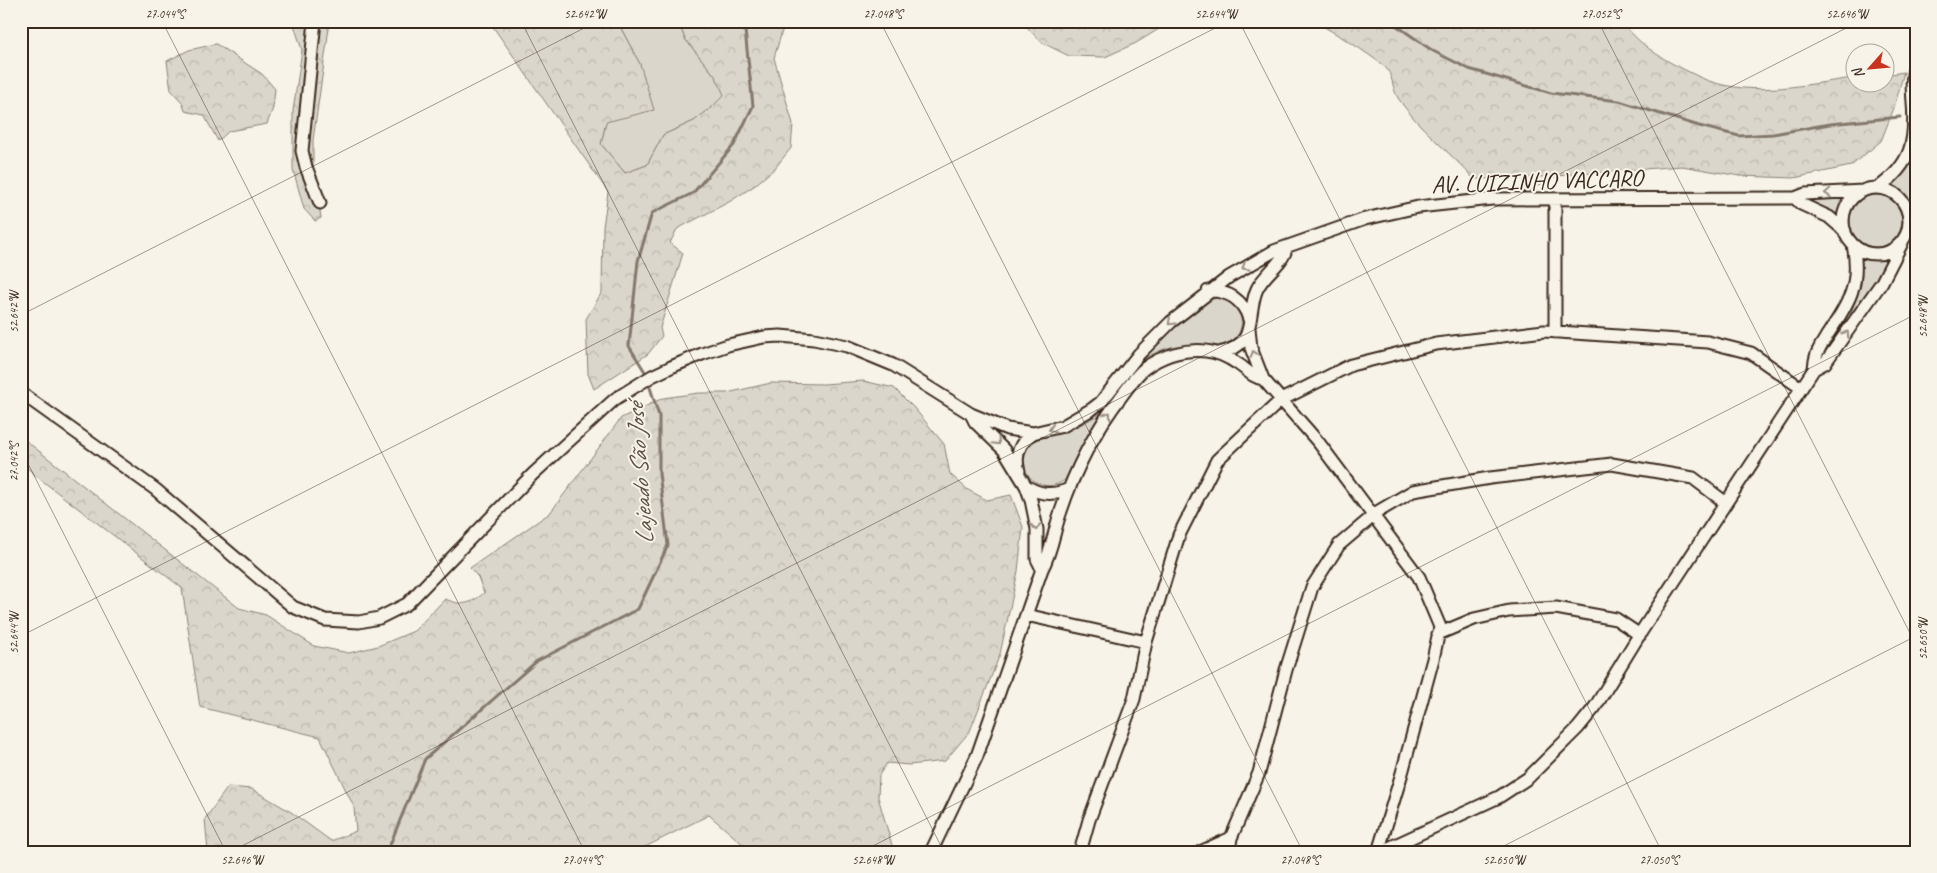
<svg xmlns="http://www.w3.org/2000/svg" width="1937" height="873" font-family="Caveat,sans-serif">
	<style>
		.grass { fill: #dbd6cb; stroke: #8b8074 }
		.forest { fill: url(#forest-crowns); stroke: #8b8074 }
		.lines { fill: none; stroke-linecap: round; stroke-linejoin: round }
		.stream { stroke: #84786c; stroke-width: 3 }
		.minor-casing { stroke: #3b2a1e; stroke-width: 15 }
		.minor { stroke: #f7f3e8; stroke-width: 11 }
		.oneway { stroke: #998e83 }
		.ticks { fill: none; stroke: #3b2a1e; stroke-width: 1; stroke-opacity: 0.45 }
		.labels { text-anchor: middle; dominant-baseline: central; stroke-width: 4; stroke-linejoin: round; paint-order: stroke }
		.street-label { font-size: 24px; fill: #3b2a1e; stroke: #f7f3e8 }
		.water-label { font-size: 25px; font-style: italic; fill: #5f5145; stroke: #f7f3e8 }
		.neatline { fill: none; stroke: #3b2a1e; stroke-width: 2 }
		.ticks-label { font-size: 12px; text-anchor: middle; fill: #3b2a1e }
	</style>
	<defs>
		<pattern id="forest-crowns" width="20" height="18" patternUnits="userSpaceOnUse" patternTransform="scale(1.25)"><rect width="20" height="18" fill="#dbd6cb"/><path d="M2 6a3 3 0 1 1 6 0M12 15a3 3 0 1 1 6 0" fill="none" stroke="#bdb8ae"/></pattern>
	</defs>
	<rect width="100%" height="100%" fill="#f7f3e8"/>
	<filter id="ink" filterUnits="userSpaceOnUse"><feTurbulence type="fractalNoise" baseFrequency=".02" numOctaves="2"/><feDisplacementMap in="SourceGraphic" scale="10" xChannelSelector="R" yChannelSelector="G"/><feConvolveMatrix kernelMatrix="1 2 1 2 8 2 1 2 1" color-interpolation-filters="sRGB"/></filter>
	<g filter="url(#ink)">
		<path class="grass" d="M617,21H678L685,39L716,77L725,95L711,108L694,121L663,135L647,165L625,173L601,144L606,122L640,64Z
			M1916,152V186L1910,201L1892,186L1904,173Z
			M1850 221a26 26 0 1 1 52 0a26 26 0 1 1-52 0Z
			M1845,198L1837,217L1807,199Z
			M1862,257L1875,260H1886L1875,280L1850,315L1861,285Z
			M1217,298C1225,299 1232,302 1237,309C1241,314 1242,321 1241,327C1234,356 1197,342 1176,346C1164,348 1154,353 1144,359C1159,342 1195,301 1217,298Z
			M1102,412L1067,478C1040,502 1007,464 1032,442C1040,435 1054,435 1064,432C1078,427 1090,420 1102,412Z"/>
		<path class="forest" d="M296,21H330L313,140V164L321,218L315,221L304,209L293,169V111L302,50L294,25Z
			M489,21H617L640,64L654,110L606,122L601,144L625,173L647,165L663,135L694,121L711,108L724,95L716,77L685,39L678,21H785L774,58L793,124L791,148L775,168L754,186L729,202L677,229L670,243L683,253L660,328L662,336L648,354L594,389L588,374L586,319L602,292L603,227L608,192Z
			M1027,21H1172L1136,43L1105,57L1069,56L1041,42L1026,26Z
			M1314,21H1621C1638,43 1657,56 1681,68C1690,72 1700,78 1709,81C1756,97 1807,84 1854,78V82H1884L1885,75L1904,72L1894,108L1881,141L1851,166L1794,178L1740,176L1682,166L1529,178L1474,179C1451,153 1417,127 1398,98C1392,89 1393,74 1385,67C1363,49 1338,35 1314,21Z
			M216,44L262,74L275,89L273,108L267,124L229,131L218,141L204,115L185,111L182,102L171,90L167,61L189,50Z
			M863,381L894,388L914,408L944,444L950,474L968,490L987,500L1011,495L1023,527L1018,571L1000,654L970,731L945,761L909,765L887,763L879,775L878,797L894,852H752L709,815L645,847L631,852H519L503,847L494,852H208L205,819L228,787L252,789L291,812L331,841L356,831L354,807L320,737L200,707L182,588L36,476L21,462V437L239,608L266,615L314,646L349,653L378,646L414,631L445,599C463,606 469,605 484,593L478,577L470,568L550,513L621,418L663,398L699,393H727L771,383L824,384Z"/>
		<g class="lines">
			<path class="stream" d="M1390,21L1433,51L1469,69L1551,93L1619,101L1699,126L1739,136L1773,134L1830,124L1900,117
				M647,375L629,346L638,261L652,213L693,193L734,145L753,106L744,21
				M387,852L425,759L537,661L638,609L668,545L659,473V416L648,381"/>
			<defs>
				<path id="minor" d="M315,21L302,151L306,167L320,203
					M1878,188C1912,164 1916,141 1913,102C1912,89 1911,76 1916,63
					M1843 221a33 33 0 1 1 66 0a33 33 0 1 1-66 0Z
					M1795,198L1801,204L1829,217L1845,231
					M1208,291C1228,290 1243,300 1249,319
					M1249,328L1251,348L1263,379L1319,443L1419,577L1440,627L1433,659L1402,773L1378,852
					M1555,332V199
					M1219,353C1229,351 1239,347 1245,338C1252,327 1250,304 1257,289C1264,274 1283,263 1286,249
					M1814,369L1825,363L1882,282L1902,243
					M21,393L155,489L293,607L325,620L359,622L379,618L407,604L533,474L615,399L652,376L671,367L702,354L728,345L764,337L780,336L814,339L847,346L893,365L971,414L1007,429L1033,433L1063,426L1092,409L1101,402L1139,354L1171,322L1229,277L1274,251L1365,219L1418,207L1492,199L1795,198L1805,194L1863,191
					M972,416L975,422L1004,450L1026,486L1031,500L1037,529V559L1042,569
					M1019,471C1014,455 1020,442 1033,433
					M1026,486C1040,495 1053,496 1069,489
					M1026,615L1146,642
					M1438,634L1474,619L1509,611L1556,608L1616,619L1640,635
					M931,852L977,756L1042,569C1052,551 1054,530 1061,511C1075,469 1096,429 1123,394C1130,385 1136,375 1145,368C1163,355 1185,349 1206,351C1218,352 1228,357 1238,364C1246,369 1253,378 1263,379
					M1080,852L1089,820L1134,699L1146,642L1179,535L1217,460L1281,400L1351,365L1436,344L1544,331L1708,342L1751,353L1801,388
					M1200,852L1231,838
					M1229,852L1231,838L1259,773L1286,670L1312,587L1339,545L1379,511L1413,491L1490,478L1612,464L1693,478L1726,503
					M1380,852L1499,797L1528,778L1578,728L1595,707L1641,632L1814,369C1815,353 1820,347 1828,334C1849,303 1861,284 1853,245"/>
			</defs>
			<use href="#minor" class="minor-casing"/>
			<use href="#minor" class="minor"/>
		</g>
		<defs><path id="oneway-chevron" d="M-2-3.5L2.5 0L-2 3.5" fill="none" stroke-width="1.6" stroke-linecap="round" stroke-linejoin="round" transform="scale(1.25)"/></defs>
		<g class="oneway">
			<use href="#oneway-chevron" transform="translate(1828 193) rotate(177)"/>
			<use href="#oneway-chevron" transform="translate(1245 267) rotate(149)"/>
			<use href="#oneway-chevron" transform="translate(1171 322) rotate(137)"/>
			<use href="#oneway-chevron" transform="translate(1846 334) rotate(-55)"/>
			<use href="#oneway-chevron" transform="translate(1254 354) rotate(-110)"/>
			<use href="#oneway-chevron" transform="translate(1108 415) rotate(-56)"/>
			<use href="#oneway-chevron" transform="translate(1052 429) rotate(163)"/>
			<use href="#oneway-chevron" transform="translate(997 442) rotate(47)"/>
			<use href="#oneway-chevron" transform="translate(1036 527) rotate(83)"/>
		</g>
	</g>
	<path class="ticks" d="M162,21L585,852M521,21L944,852M880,21L1303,852M1239,21L1662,852M1598,21L1916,645M21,315L598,21M21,450L226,852M21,636L1229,21M230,852L1860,21M861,852L1916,314M1492,852L1916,636"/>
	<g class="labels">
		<g class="street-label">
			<text transform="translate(1537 181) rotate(-2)">AV. LUIZINHO VACCARO</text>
		</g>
		<g class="water-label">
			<text transform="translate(640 474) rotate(-94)">Lajeado São José</text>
		</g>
	</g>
	<rect width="1937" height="873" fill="none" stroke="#f7f3e8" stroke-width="55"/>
	<g transform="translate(1870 68) rotate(243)"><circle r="24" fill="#f7f3e8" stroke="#aca397"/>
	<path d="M0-4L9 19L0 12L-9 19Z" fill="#c8321e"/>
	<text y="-8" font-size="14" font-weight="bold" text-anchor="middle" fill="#3b2a1e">N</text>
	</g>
	<rect x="28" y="28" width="1882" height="818" class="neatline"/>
	<g class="ticks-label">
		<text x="165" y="18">27.044°S</text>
		<text x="585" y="18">52.642°W</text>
		<text x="883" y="18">27.048°S</text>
		<text x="1216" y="18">52.644°W</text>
		<text x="1601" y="18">27.052°S</text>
		<text x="1847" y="18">52.646°W</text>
		<text transform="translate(14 312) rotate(-90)" y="4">52.642°W</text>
		<text transform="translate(1923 317) rotate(-90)" y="4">52.648°W</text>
		<text transform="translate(14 462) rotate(-90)" y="4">27.042°S</text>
		<text transform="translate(14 633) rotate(-90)" y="4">52.644°W</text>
		<text transform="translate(1923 639) rotate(-90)" y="4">52.650°W</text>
		<text x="242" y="864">52.646°W</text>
		<text x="582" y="864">27.044°S</text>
		<text x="873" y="864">52.648°W</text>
		<text x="1300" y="864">27.048°S</text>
		<text x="1504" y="864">52.650°W</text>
		<text x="1659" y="864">27.050°S</text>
	</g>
</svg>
